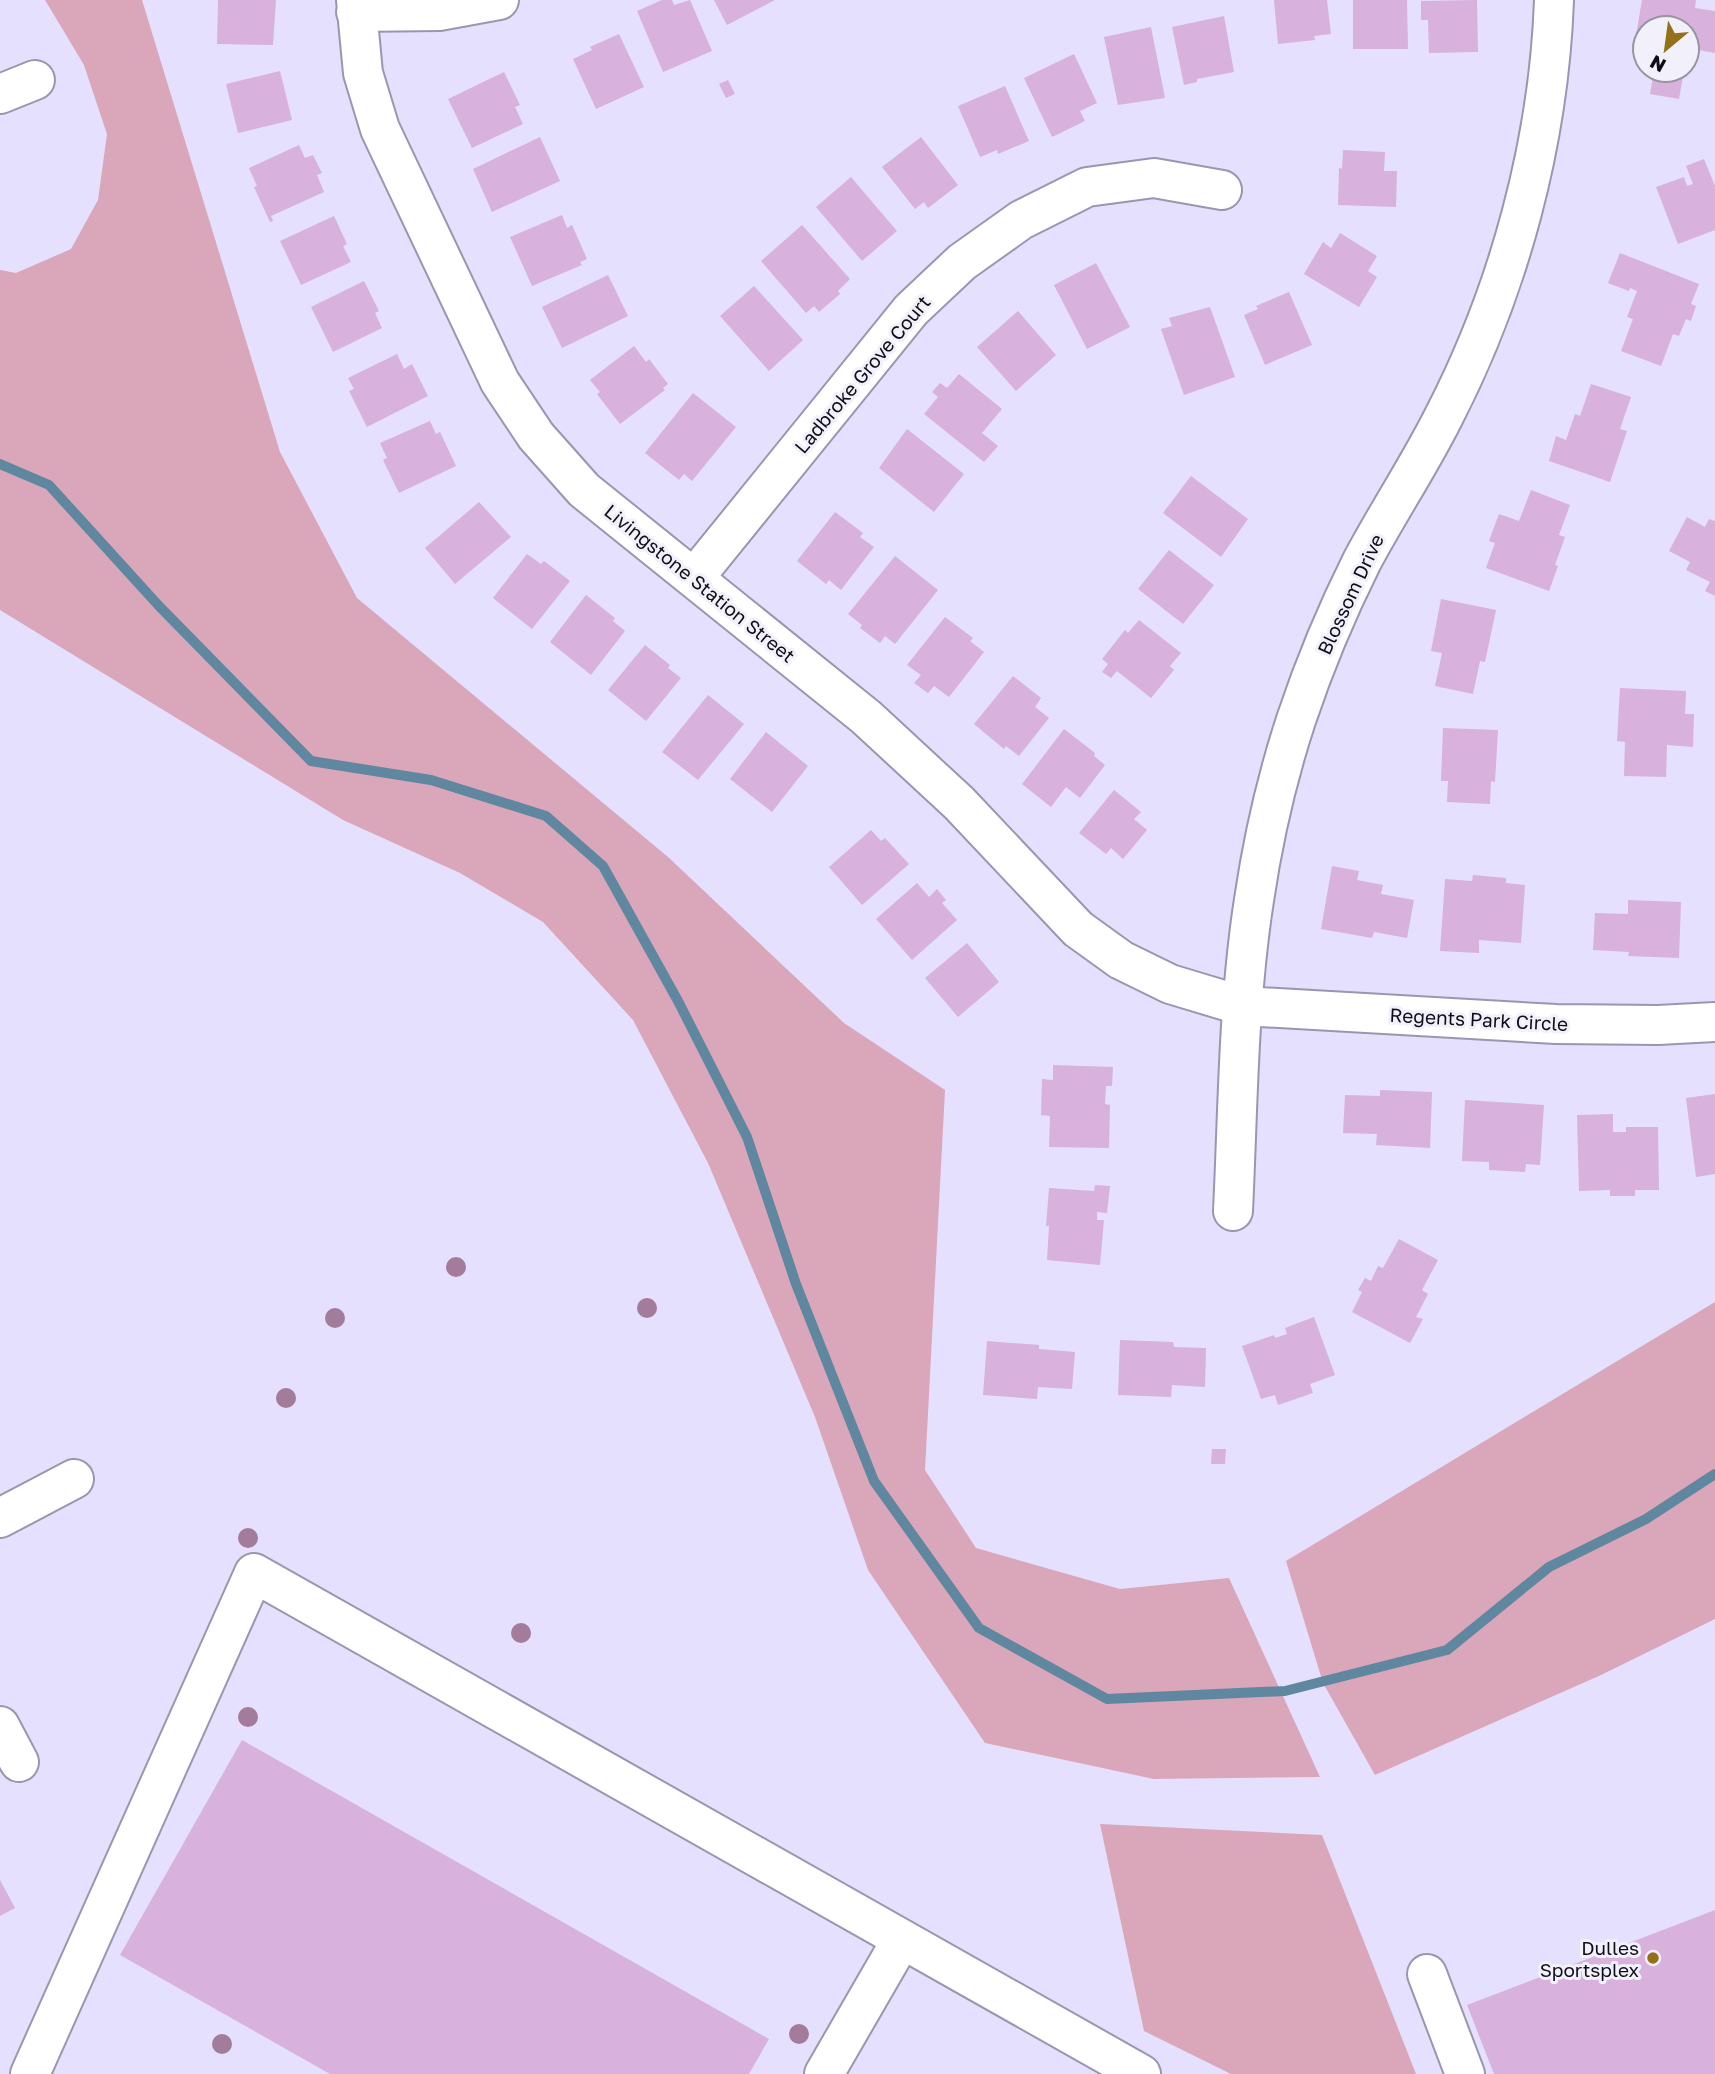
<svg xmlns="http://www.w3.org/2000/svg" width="1715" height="2074" font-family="'Golos Text',sans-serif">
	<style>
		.green { fill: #d9a6ba }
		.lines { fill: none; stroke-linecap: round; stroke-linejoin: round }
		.stream { stroke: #5f879f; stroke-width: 10 }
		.building { fill: #d8b1dd }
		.minor-casing { stroke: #9a96b0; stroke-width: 42 }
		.minor { stroke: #fff; stroke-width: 38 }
		.tree { fill: #a37b9b }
		.poi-dot { fill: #947119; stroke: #f1f0fb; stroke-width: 2.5 }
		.labels { text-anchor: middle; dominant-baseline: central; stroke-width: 6; stroke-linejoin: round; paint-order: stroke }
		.street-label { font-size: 19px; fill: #0f0d17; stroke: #f1f0fb }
		.poi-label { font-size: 19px; fill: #0f0d17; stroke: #f1f0fb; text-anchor: end }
	</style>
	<rect width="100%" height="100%" fill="#e4e0fd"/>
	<path class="green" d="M45,0H142L280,452L357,598L668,857L844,1023L945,1090L925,1470L976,1548L1120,1589L1229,1578L1320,1777L1154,1779L985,1743L868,1570L815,1417L708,1163L633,1020L543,922L460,873L343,820L0,610V270L16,273L71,249L98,200L107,134L84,65Z
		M1715,1302V1619L1601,1675L1375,1775L1323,1683L1286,1561Z
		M1100,1824L1322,1835L1416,2074H1231L1144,2031Z"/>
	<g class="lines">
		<path class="stream" d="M0,464L49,485L159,606L311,761L431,780L546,816L603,866L678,1001L747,1137L796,1284L874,1481L979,1628L1107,1699L1285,1691L1447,1650L1549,1567L1646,1519L1715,1474"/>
	</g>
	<path class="building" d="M218,0H276L273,45L217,44Z
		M662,0H672L674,5L690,0L712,51L663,72L637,11Z
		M714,0H775L727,25Z
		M1274,0H1327L1331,34L1314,36L1315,40L1278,44Z
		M1353,0H1407L1408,49H1353Z
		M1477,0L1478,52L1429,53L1428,20H1421V1Z
		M1642,0H1696L1695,8L1715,11V53L1687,48V28H1645V55L1633,53Z
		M1224,16L1234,72L1197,79V82L1184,85L1172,27Z
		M1151,27L1165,98L1118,105L1104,37Z
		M619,34L644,87L596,109L573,59L592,50L590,47Z
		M1074,54L1097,103L1080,111L1085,121L1052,137L1024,78Z
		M1654,70H1684L1679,99L1650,94Z
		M280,71L292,120L238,133L226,84Z
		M504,72L520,105L515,107L523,124L472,148L448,99Z
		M728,80L735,94L726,98L719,84Z
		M1005,86L1029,141L998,154L997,150L980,157L958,106Z
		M540,137L560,181L492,212L473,169Z
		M921,137L958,185L928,208L924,202L915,209L882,167Z
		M299,145L305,158L313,155L322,173L317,175L324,192L271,216L273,221L270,222L254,187L257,186L249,168Z
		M1343,150L1385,152L1384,171H1397L1396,207L1338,205L1339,168L1342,169Z
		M1704,159L1715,186V230L1678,244L1656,187L1684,177L1687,186L1693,184L1686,166Z
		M851,177L897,231L862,261L816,207Z
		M562,215L567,228L572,225L587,259L580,262L582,265L532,286L510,237Z
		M334,216L347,244L343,246L351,262L301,285L280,241Z
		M802,225L850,279L838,291L840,294L819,312L814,306L806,313L761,261Z
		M1340,233L1377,256L1368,271L1377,277L1359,307L1304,274L1323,242L1331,248Z
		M1620,253L1699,284L1691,304L1696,306L1691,321L1686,319L1679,336L1673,334L1661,366L1621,351L1633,319L1627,317L1637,291L1630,288L1629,291L1608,283Z
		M1096,263L1130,327L1087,349L1054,285Z
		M608,275L628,316L562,348L542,307Z
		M364,281L379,311L375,313L382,328L333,352L311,307Z
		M754,286L803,340L769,371L720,316Z
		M1289,292L1312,345L1265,365L1244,315L1258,309L1256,306Z
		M1210,307L1235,377L1184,395L1161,329L1172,326L1169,318Z
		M1018,311L1056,355L1016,391L977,347Z
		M634,346L646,362L649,359L668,384L663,388L665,390L620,424L597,394L600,392L590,380Z
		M397,354L404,369L412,364L428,396L367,427L349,391L354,389L348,378Z
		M959,374L1002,409L982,433L998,446L984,462L924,414L938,397L932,392L940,383L947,388Z
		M1591,384L1631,397L1620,429L1627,431L1610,482L1549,461L1556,436L1566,440L1575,414L1580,416Z
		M693,393L736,427L692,481L684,474L679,480L645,453Z
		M430,421L436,434L440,432L456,466L399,493L383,460L387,458L380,443Z
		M907,429L964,474L934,512L879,468Z
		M1191,476L1248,519L1221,557L1163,513Z
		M1531,490L1570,505L1559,535L1565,537L1555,565L1558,566L1549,591L1486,568L1495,543L1489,541L1499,514L1519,521Z
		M479,502L511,537L455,584L425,548Z
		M835,512L863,533L860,537L874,547L841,590L829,580L826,584L797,561Z
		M1687,517L1705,527L1709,519L1715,521V596L1705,591L1710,582L1686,570L1690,562L1669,551Z
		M1169,550L1214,585L1183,624L1138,589Z
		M527,554L541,564L544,561L570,581L532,629L493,598Z
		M895,556L938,590L895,644L885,636L880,643L860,628L862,625L848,614Z
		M586,595L615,618L613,621L625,631L591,675L550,642Z
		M1441,599L1496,610L1485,662L1480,661L1473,694L1435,686L1442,653L1431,651Z
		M945,617L973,638L970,641L984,652L949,697L934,686L928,693L914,683L921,675L907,665Z
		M1139,620L1181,653L1170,666L1174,670L1151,698L1117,671L1111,678L1102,672L1108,664L1102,659L1125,630L1128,633Z
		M645,645L670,665L668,668L681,678L646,721L608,690Z
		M1013,676L1041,698L1035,707L1049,718L1019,756L1006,746L1004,749L974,724Z
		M1620,688L1686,691L1685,714H1694L1693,747L1667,745L1666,777L1624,776L1625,742L1617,741Z
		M708,695L744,724L698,780L662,752Z
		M1443,728L1498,730L1495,782L1491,781L1490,804L1447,802L1448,781H1441Z
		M1064,729L1095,753L1094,756L1105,765L1080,798L1066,787L1051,807L1022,784Z
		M766,732L808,766L772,812L730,779Z
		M1114,790L1141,812L1134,819L1147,830L1123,859L1111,848L1106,854L1079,833Z
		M871,830L881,841L885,838L909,864L862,905L829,867Z
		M1332,866L1359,871L1357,880L1383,885L1381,894L1414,900L1407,938L1374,932L1372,938L1321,929Z
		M1473,875L1506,878V883L1525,885L1521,943L1479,940V953L1440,951L1445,879L1472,881Z
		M917,883L929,897L937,889L946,900L942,903L957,920L912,960L876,919Z
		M1628,900L1681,902L1679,958L1628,956L1629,952L1593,950L1595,913L1628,914Z
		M967,943L999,982L958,1017L925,978Z
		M1053,1065L1113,1067L1112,1086H1106L1105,1104L1110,1105L1109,1148L1049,1147L1050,1116L1041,1115L1042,1079L1053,1080Z
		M1380,1090L1432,1092L1430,1148L1376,1145L1377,1134L1343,1133L1345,1095L1380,1096Z
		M1715,1094V1174L1696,1177L1686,1098Z
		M1465,1100L1544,1105L1540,1165L1526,1164L1525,1172L1489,1170V1162L1462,1161Z
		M1613,1114V1132H1626V1127H1658L1659,1190H1635V1196H1610V1190L1579,1191L1577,1115Z
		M1095,1185L1110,1186L1107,1213L1097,1212V1220H1104L1100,1265L1047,1260L1049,1226H1046L1049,1188L1094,1191Z
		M1399,1239L1438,1260L1422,1290L1428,1294L1416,1317L1423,1319L1410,1343L1352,1312L1362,1292L1358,1290L1365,1278L1371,1281L1378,1266L1383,1268Z
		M1314,1317L1335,1375L1310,1384L1313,1393L1278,1405L1275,1395L1261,1399L1242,1346L1274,1335L1275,1338L1287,1334L1285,1328Z
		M1120,1340L1173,1342L1174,1347L1206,1348L1205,1387L1172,1385L1171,1397L1118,1395Z
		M987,1341L1039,1345V1349L1075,1352L1072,1389L1038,1387L1037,1399L983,1395Z
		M1212,1449H1226L1225,1464H1211Z
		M242,1740L769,2039L749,2074H330L120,1955Z
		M0,1880L15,1908L0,1916Z
		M1715,1910V2074H1494L1467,2005Z"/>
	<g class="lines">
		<defs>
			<path id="minor" d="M356,0L363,73L380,129L500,382L536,436L584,490L866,717L959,803L1078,929L1121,960L1170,984L1243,1006L1556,1024L1658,1025L1715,1022
				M356,12L439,11L499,0
				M0,94L35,80
				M694,578L911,310L962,262L1021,220L1087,187L1154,178L1222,190
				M1233,1211C1238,1108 1238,1002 1254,900C1263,839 1277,778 1296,720C1314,666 1337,611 1362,561C1388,512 1419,466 1444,416C1509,290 1549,142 1554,0
				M0,1518L74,1479
				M0,1726L19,1762
				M1427,1974L1465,2074
				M30,2074L254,1573L1141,2074
				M824,2074L902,1939"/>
		</defs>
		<use href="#minor" class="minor-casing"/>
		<use href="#minor" class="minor"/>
	</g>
	<g class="tree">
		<circle cx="456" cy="1267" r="10"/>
		<circle cx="647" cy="1308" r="10"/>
		<circle cx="335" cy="1318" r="10"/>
		<circle cx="286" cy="1398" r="10"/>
		<circle cx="248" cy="1538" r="10"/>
		<circle cx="521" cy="1633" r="10"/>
		<circle cx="248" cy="1717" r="10"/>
		<circle cx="799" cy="2034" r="10"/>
		<circle cx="222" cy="2044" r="10"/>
	</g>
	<circle class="poi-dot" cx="1653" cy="1958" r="7"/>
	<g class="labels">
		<g class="street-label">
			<text transform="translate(862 374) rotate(-50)">Ladbroke Grove Court</text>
			<text transform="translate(700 583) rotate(39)">Livingstone Station Street</text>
			<text transform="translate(1350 594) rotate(-65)">Blossom Drive</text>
			<text transform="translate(1479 1019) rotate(3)">Regents Park Circle</text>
		</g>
		<g class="poi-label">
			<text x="1639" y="1947">Dulles<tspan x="1639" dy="22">Sportsplex</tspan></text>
		</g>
	</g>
	<g transform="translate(1666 49) rotate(209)"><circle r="33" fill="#f1f0fb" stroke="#9795a0" stroke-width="2"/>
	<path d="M0-5L12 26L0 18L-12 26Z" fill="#947119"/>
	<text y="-10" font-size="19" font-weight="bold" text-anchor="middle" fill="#0f0d17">N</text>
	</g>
</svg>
